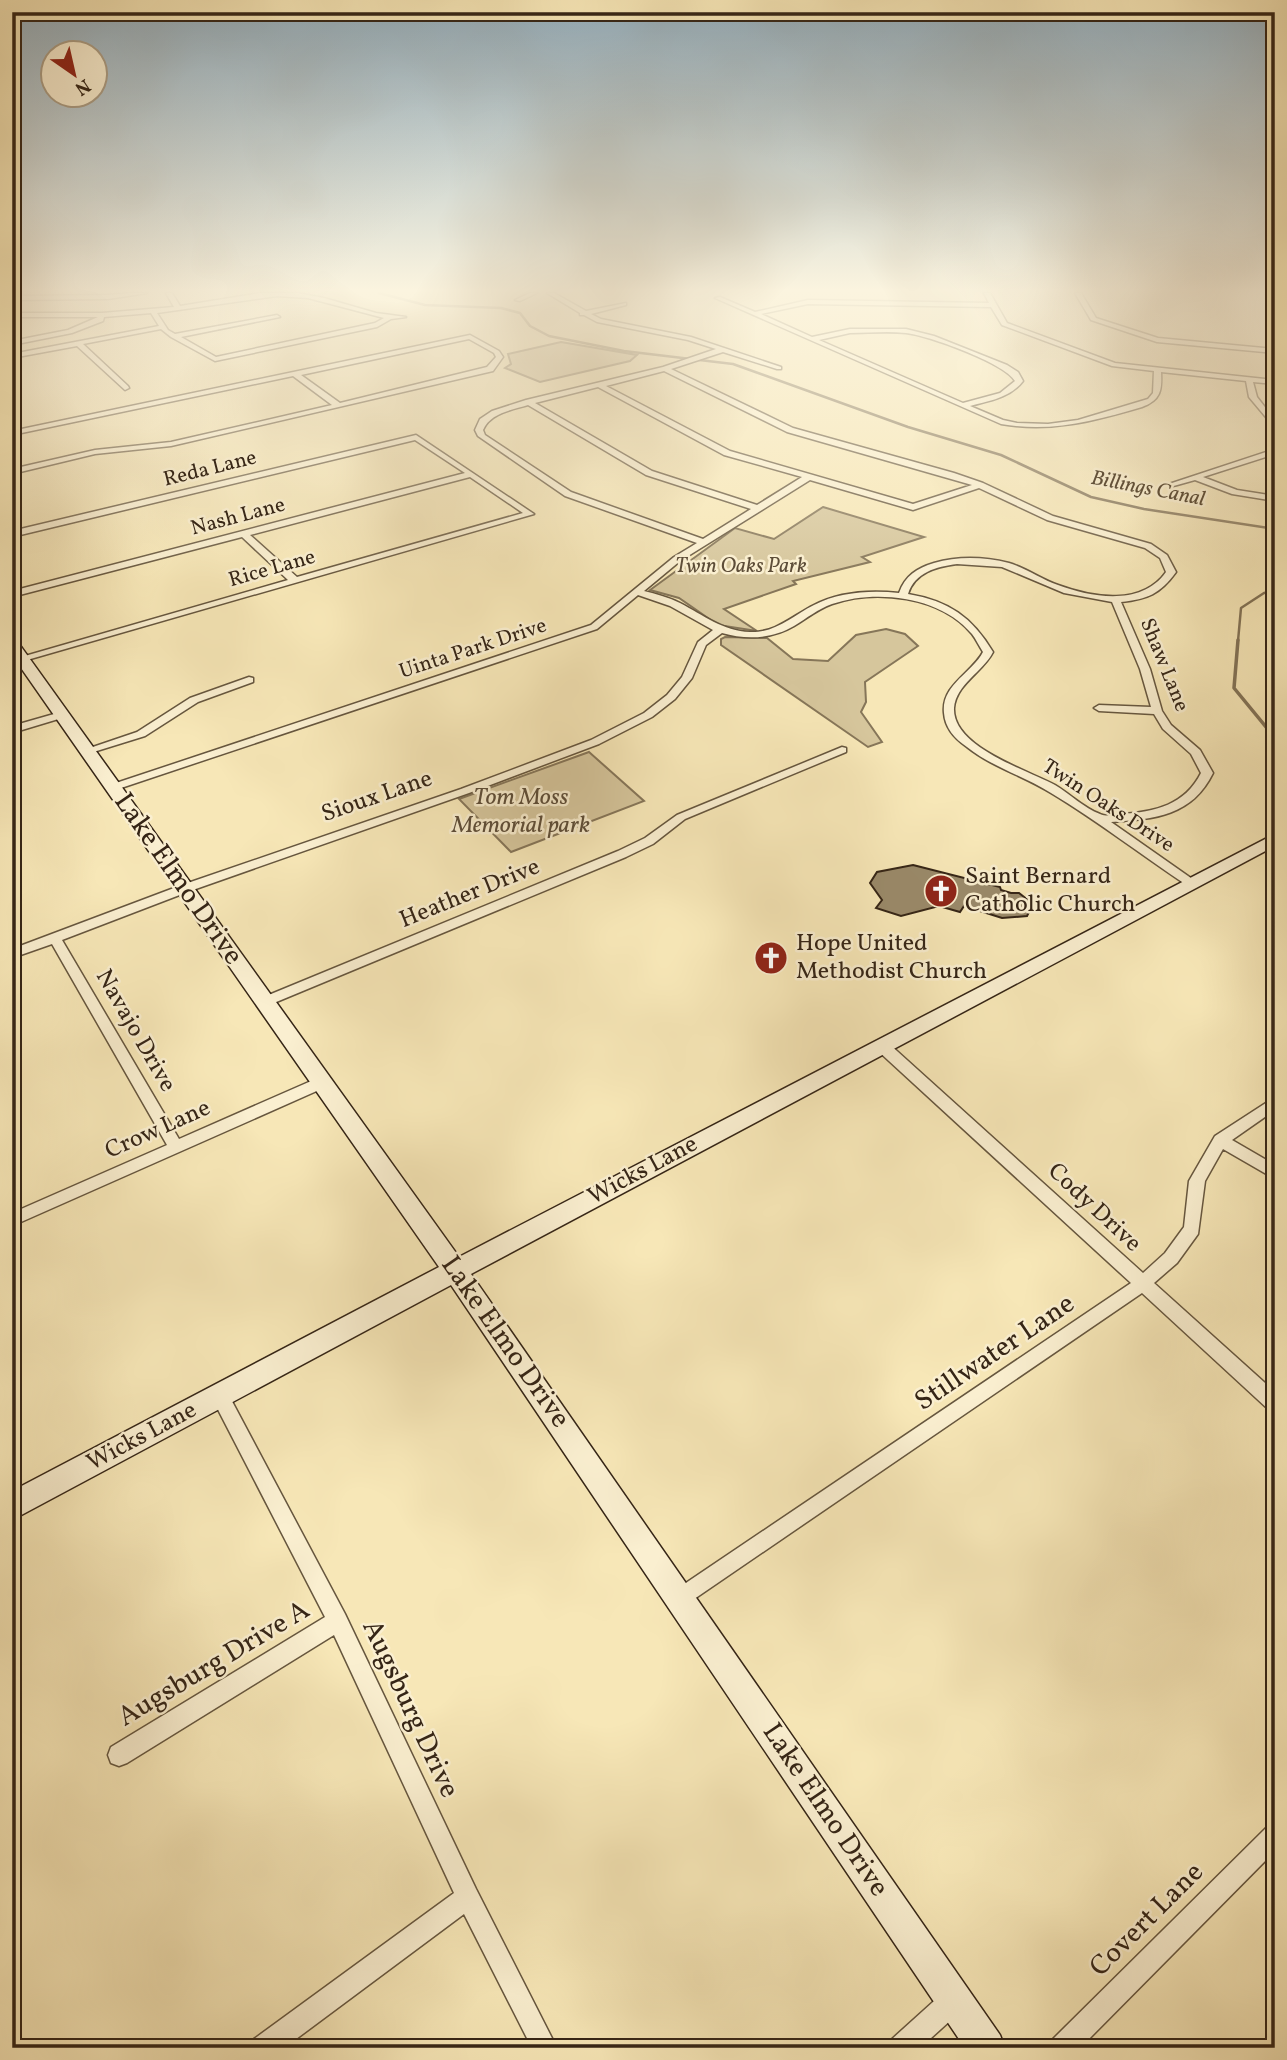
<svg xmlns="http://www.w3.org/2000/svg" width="1287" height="2060" font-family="Vollkorn,serif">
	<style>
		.green { fill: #d6c69c; stroke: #867659; stroke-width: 2 }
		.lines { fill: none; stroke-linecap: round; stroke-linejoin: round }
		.stream-far1 { stroke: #827256; stroke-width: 2.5 }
		.stream { stroke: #827256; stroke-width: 3.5 }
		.building { fill: #9a8a6a; stroke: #352516; stroke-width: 2 }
		.street-casing { stroke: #66563e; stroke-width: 3 }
		.secondary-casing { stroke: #352516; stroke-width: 3 }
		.street { fill: #faefd0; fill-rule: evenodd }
		.secondary { fill: #faefd0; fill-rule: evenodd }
		.labels { text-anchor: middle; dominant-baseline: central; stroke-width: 5; stroke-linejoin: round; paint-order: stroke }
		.far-street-label { font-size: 21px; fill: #352516; stroke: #faefd0 }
		.far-water-label { font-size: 21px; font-style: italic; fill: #62523b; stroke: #faefd0 }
		.far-park-label { font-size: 21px; font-style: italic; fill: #5d4d38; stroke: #faefd0 }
		.street-label { font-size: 24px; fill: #352516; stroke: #faefd0 }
		.park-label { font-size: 24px; font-style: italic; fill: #5d4d38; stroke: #faefd0 }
		.poi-label { font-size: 24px; fill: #352516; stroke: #faefd0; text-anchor: start }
		.near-street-label { font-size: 28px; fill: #352516; stroke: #faefd0 }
	</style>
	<rect width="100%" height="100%" fill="#f7e7b7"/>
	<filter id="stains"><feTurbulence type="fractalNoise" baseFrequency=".00286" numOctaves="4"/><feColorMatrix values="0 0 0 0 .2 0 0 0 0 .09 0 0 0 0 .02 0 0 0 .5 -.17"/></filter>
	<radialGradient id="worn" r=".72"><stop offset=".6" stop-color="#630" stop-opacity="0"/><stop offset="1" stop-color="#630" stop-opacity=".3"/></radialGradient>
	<path class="green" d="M561,342L637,355L630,361L540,382L505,368L511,364L508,354Z
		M823,507L924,537L862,557L870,562L793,581L796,584L724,609L757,631L718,625L679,598L650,590L735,528L774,539Z
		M886,629L905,634L918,646L865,682L866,702L861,712L882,742L868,747L721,645V639L725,637L767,638L793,659L828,661L856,635Z
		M589,752L644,801L511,852L459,799Z"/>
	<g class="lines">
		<path class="stream-far1" d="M379,293L425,305L501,308L520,313L530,326L549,336L624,351L733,364L908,427L1001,455L1091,497L1144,509L1275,529
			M1238,641L1241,608L1264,593L1275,591"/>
		<path class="stream" d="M1238,640L1234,688L1275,738"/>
	</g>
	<path class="building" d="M913,865L1000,887L1001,890L1011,893H1019L1033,904L1027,916L1002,918L964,906L960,912L939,906L901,916L876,908L882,900L870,883L877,872Z"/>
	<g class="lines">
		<defs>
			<path id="street" d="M131,293H147L108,299L12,300V296L108,295Z
				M166,293H172L180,306L260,293H297L324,298L376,313L406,317L391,319L377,327L215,361L171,337L161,329L83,344L128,386L129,388L125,390L77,346L12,358V354L159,326L151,313L104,317L103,321L72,333L12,345V341L68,330L98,317H12V313H102L174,307ZM277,296L308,298L384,318L375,323L216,357L181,337L280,317L277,315L175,334L168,330L157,313Z
				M530,293H537L520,301L515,300Z
				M547,293H554L586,311L626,303V305L591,314L601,319L691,337L781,367V369H777L723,352L671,369L793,428L954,473L983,483L1053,516L1151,544L1167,555L1176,572C1160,594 1148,599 1121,602L1150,669L1162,711L1171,725L1200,750L1213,773C1192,816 1155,819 1111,822L1198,883L1192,887L1188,886C1141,855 1098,821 1051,793C1024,776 992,767 967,747C955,739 945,728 944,713C941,685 972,673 983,652C979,646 976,639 972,634C940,596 876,589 832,604C818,609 807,618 794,626C772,639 746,640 722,633L706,645L692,678L675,699L652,717L599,744L469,793L190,891L62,940L179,1139L318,1078H328L330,1082L328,1086L12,1226V1213L167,1145L52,944L12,958V949L182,885L461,789L591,740L644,713L667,695L682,677L698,642L713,630L670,606L638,595L597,629L118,789L114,790L108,787L110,785L591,625L674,557L697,543L565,496L478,436L475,430L480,419L492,411L526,400L663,367L716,349L688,340L597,322L584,315H580V313ZM664,371L787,432L972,485L913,504L730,451L606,386ZM598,387L724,455L802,477L757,505L652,471L535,403ZM528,405L646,475L751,509L703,539L571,492L485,435L483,430C490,413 512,410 528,405ZM810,480L913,510L979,488L1047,520L1145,548L1160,558L1166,572C1142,606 1093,598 1058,585C1041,579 1026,568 1009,563C985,557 958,556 934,563C917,568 905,576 899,593C871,590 839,592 814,605C792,616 776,633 750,632C723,631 703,615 680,603C668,597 656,594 644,591L680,561ZM957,564L1002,567L1064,593L1112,602L1140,669L1151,707L1099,705L1094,708L1099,711L1154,714L1163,729L1191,754L1201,773C1185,805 1155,812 1121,814C1115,815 1106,817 1100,814C1084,808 1070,794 1055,785C1027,770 952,747 954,708C956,684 983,672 993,652C972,617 949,601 908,594C915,572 936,567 957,564Z
				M984,293H990L1007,323L1115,363L1275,380V384L1253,382L1257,397L1275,420V428L1249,397L1246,381L1161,372C1162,390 1161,400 1142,407C1094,421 1051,433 1001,424L715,298L720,297L755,312L808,300L989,303ZM808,304L991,307L1002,325L1112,366L1154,371L1153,393L1148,399L1078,420L1048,424L1017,423L1003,420L970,406C989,401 1010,398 1023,381L1018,372L1007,365L934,336L906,329H850L812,337L761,314ZM850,333C868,333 887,331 906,333C927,335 1005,363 1015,381L1000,393L963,403L819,340Z
				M1075,293H1081L1096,318L1158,338L1275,349V353L1157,342L1091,320Z
				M470,335L499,351L503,357L493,371L171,446L95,454L12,474V469L95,450L171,442L332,405L293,376L12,435V431ZM469,339L494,353L496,357L487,367L340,403L301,375Z
				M416,435L534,514L27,660L18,658L288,580L242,537L12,597V591L465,473L415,440L12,537V531ZM470,477L523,513L297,577L250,535Z
				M1275,449V454L1203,477L1237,490L1275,496V501L1232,494L1195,480L1170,487L1166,485Z
				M249,677L253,678V682L198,702L145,736L87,754L81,751L137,732L190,698Z
				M61,712L65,713V717L12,733V726Z
				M842,747L846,748V752L685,819L653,844L626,857L269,1005H259L257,1002L259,999L618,851L645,838L677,815Z
				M882,1041L887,1042L1143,1273L1165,1253L1184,1227L1189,1181L1215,1136L1275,1097V1110L1232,1140L1275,1165V1179L1223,1149L1205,1181L1198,1234L1177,1263L1154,1283L1275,1392V1412L1269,1410L1142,1293L681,1608L674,1605L671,1598L674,1591L1131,1283L877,1050L875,1046Z
				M220,1388L226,1390L345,1614L476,1889L557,2048H532L464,1914L284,2048H251L254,2039L454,1893L334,1635L127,1763L119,1766L111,1763L108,1755L111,1747L325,1617L211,1396L214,1390Z
				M1275,1824V1851L1080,2048H1050L1053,2039L1267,1827Z
				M953,1989L962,1992L965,2001L962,2010L920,2048H889L892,2039L944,1992Z"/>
			<path id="secondary" d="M12,640L17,641L459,1257L1275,834V846L471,1274L1000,2035L1005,2048H965L451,1285L12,1520V1491L439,1267L12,655Z"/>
		</defs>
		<use href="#street" class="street-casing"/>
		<use href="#secondary" class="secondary-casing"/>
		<use href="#street" class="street"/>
		<use href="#secondary" class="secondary"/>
	</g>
	<linearGradient id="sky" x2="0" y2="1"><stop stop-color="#93aebe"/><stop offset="0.5" stop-color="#fbf4df"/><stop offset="1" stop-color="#fbf4df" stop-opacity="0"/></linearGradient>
	<rect width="1287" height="581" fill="url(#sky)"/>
	<defs>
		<symbol id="church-disc" viewBox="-11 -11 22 22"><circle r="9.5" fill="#8f2418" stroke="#faefd0"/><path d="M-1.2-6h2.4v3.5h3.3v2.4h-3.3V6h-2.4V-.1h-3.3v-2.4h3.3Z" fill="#fff"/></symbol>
	</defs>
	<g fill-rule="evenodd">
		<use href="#church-disc" x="922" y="872" width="38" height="38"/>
		<use href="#church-disc" x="752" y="939" width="38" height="38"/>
	</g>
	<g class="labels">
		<g class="far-street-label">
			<text transform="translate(210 469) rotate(-14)">Reda Lane</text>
			<text transform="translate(238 517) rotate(-15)">Nash Lane</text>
			<text transform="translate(272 569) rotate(-16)">Rice Lane</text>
			<text transform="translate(473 649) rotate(-18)">Uinta Park Drive</text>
			<text transform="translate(1164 665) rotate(68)">Shaw Lane</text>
			<text transform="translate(1108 806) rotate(33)">Twin Oaks Drive</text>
		</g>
		<g class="far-water-label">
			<text transform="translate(1148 489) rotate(11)">Billings Canal</text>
		</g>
		<g class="far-park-label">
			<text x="741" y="566">Twin Oaks Park</text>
		</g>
		<g class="street-label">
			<text transform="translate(377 797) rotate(-19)">Sioux Lane</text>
			<text transform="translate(470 894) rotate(-22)">Heather Drive</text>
			<text transform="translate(135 1031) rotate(60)">Navajo Drive</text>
			<text transform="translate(158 1130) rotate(-24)">Crow Lane</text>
			<text transform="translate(643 1171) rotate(-28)">Wicks Lane</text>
			<text transform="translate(1094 1208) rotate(43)">Cody Drive</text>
			<text transform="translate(142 1437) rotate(-28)">Wicks Lane</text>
		</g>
		<g class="park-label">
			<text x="521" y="798">Tom Moss<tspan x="521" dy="28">Memorial park</tspan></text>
		</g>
		<g class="poi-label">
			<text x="965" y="877">Saint Bernard<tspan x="965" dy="28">Catholic Church</tspan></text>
			<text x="796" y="944">Hope United<tspan x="796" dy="28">Methodist Church</tspan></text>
		</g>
		<g class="near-street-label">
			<text transform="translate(178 879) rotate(55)">Lake Elmo Drive</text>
			<text transform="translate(505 1342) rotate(55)">Lake Elmo Drive</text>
			<text transform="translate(995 1353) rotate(-34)">Stillwater Lane</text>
			<text transform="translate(214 1664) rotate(-31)">Augsburg Drive A</text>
			<text transform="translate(410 1709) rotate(65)">Augsburg Drive</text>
			<text transform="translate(825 1810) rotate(56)">Lake Elmo Drive</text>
			<text transform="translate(1147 1920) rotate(-45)">Covert Lane</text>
		</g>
	</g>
	<rect width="1287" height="2060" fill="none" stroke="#f7e7b7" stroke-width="42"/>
	<rect x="14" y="14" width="1259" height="2032" fill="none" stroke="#352516" stroke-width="3.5"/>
	<rect x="21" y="21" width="1245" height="2018" fill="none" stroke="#352516" stroke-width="2"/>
	<g transform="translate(74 74) rotate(146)"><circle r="33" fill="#faefd0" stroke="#ab9e86" stroke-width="2"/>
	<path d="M0-5L12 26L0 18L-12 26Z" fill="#8f2418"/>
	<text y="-10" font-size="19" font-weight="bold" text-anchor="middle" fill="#352516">N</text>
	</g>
	<rect width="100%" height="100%" filter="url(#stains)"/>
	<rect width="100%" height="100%" fill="url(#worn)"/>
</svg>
